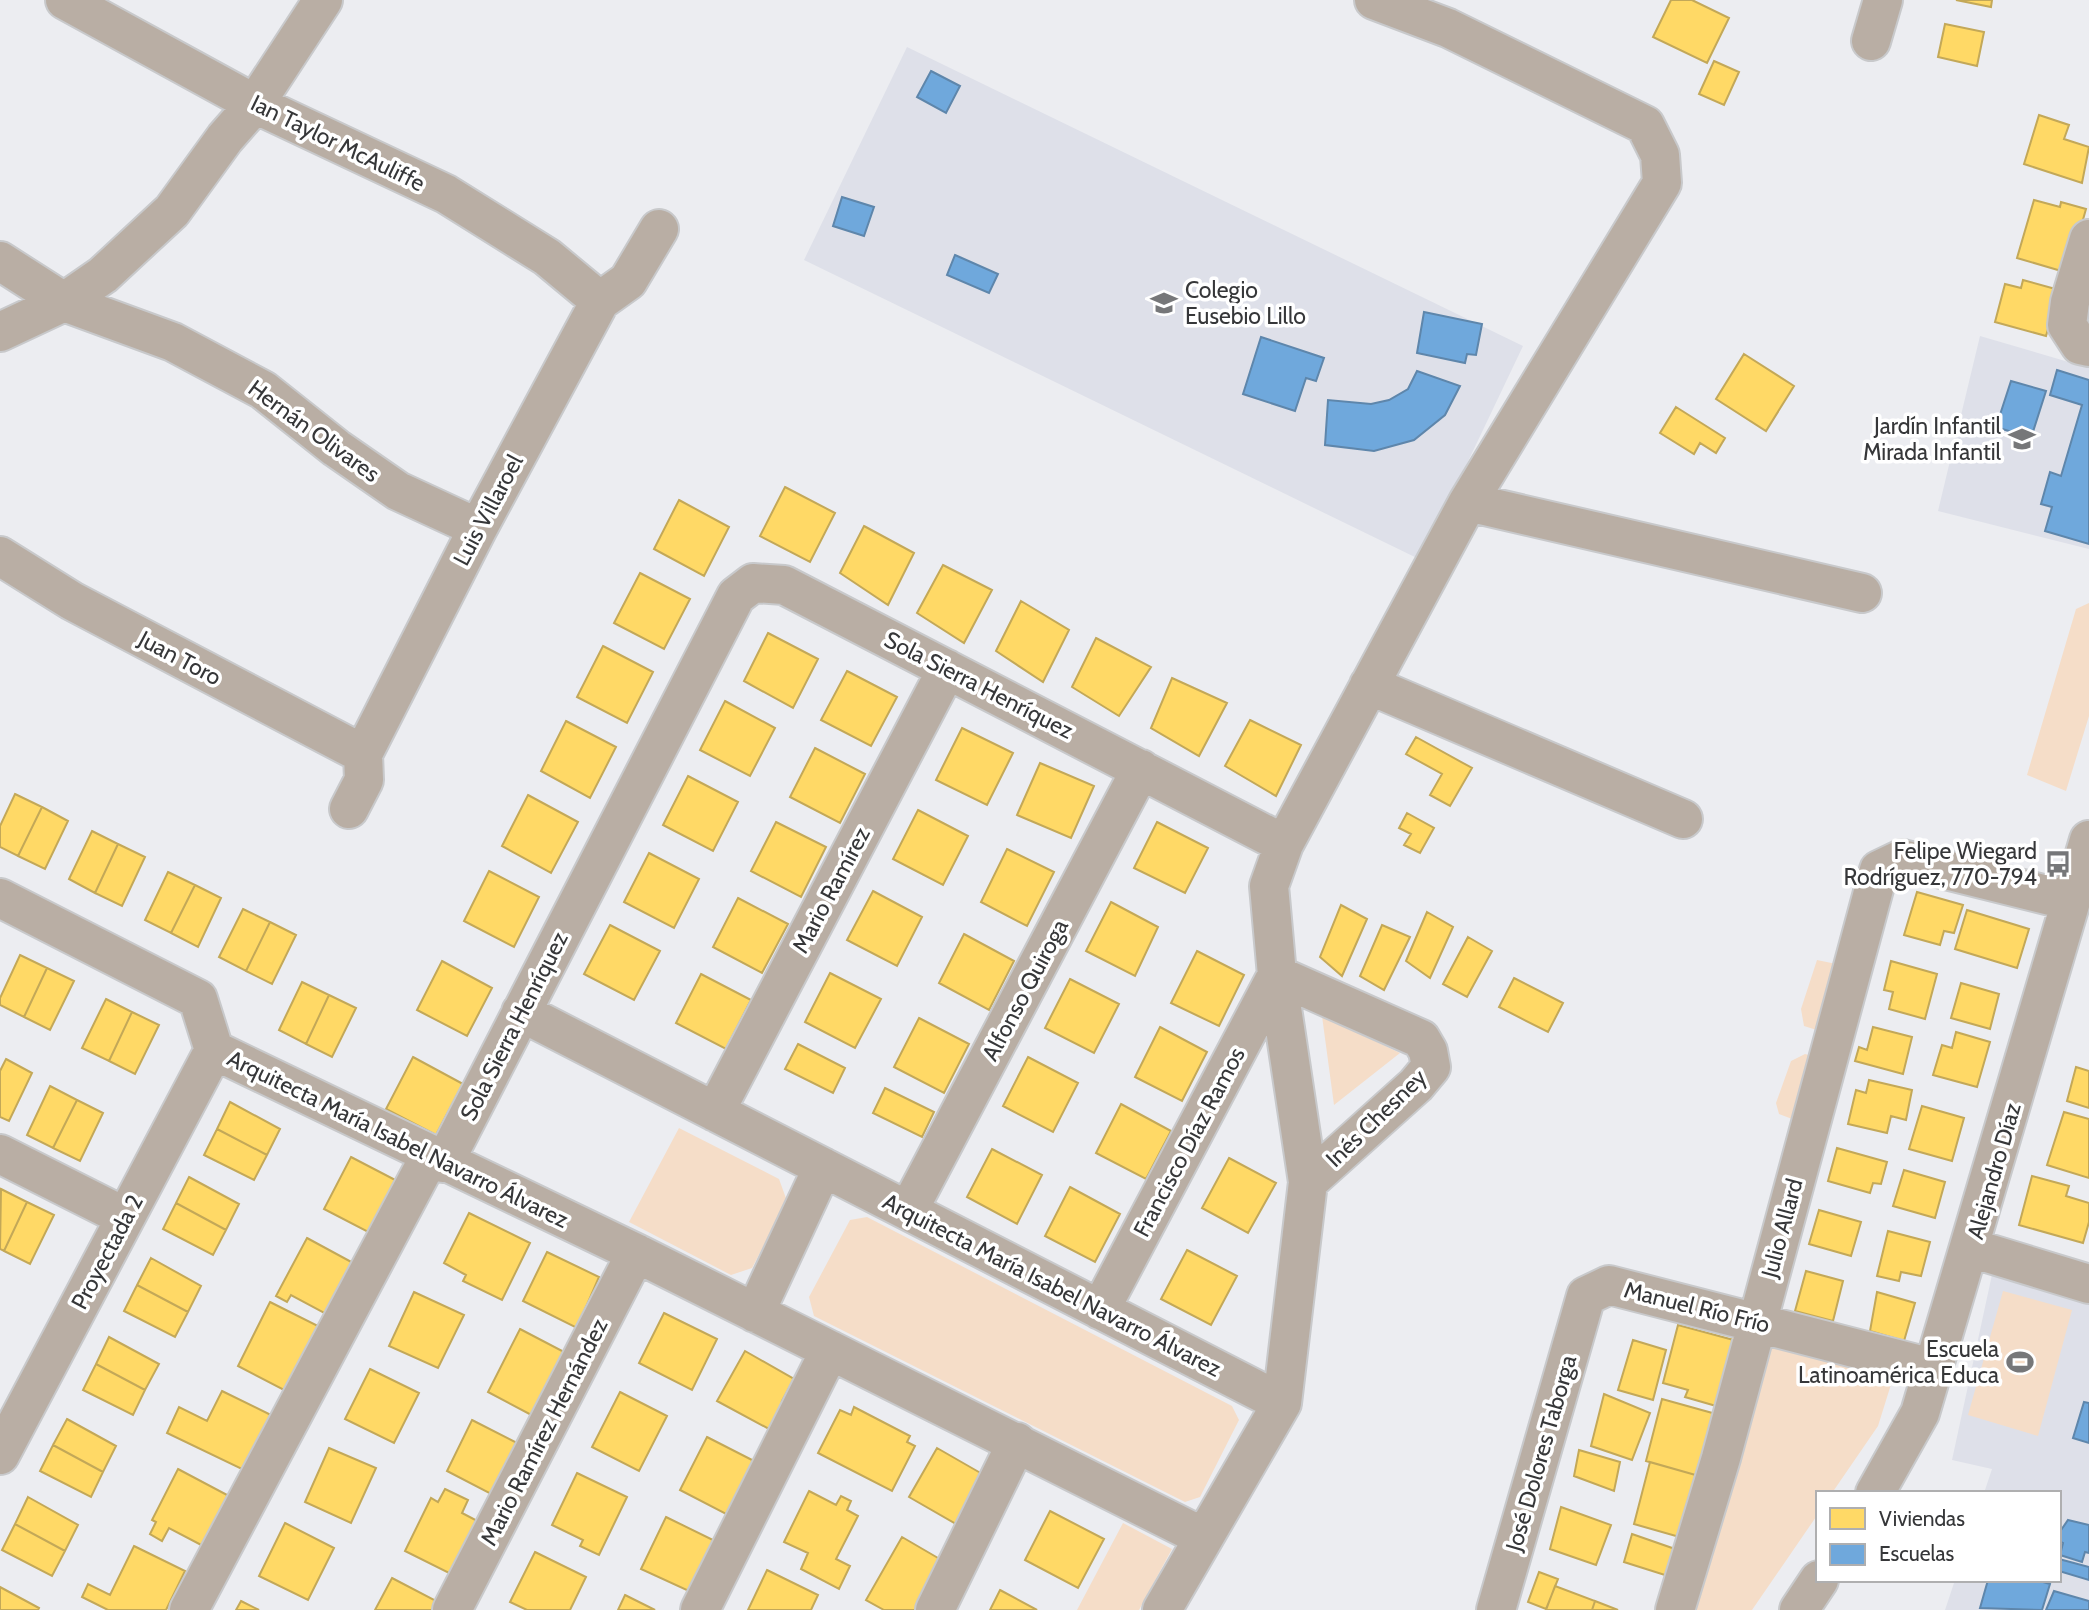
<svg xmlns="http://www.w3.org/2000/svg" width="2089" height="1610" font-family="Cabin,sans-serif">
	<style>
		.built { fill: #dee0e9 }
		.green { fill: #f5ddc8 }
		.homes { fill: #ffd966; stroke: #c3a858; stroke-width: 2 }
		.schools { fill: #6fa8dc; stroke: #5e86ab; stroke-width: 2 }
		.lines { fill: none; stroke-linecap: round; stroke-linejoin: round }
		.minor-casing { stroke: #c8c9cb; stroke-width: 42 }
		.minor { stroke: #b9aea4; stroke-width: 38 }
		.labels { text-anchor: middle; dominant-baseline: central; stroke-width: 7; stroke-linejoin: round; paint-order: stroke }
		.street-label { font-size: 23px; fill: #363739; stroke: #fff }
		.poi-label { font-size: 23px; fill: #363739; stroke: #fff; text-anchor: end }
	</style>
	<rect width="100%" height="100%" fill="#ecedf1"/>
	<path class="built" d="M907,47L1523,346L1421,560L804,260Z
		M1980,336L2089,368V549L1938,511Z
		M1993,1270L2089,1299V1610H1945L1955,1580H2059V1493H1984L1992,1469L1952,1460Z"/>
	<path class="green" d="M2089,603V716L2066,791L2027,775L2076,609Z
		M1817,960L1846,966L1826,1033L1804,1026L1801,1009Z
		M1322,1016L1400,1053L1334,1105Z
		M1805,1054L1819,1058L1800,1122L1779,1114L1776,1103L1791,1061Z
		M679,1128L779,1179L787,1201L752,1268L731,1275L629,1222Z
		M867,1217L1232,1406L1239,1420L1200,1497L1185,1502L814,1316L809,1297L850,1220Z
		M2003,1291L2072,1310L2038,1436L1968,1415Z
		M1769,1339L1893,1378L1878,1426L1832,1493H1818V1514L1752,1610H1684Z
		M1123,1523L1172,1549L1139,1610H1077Z"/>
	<path class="homes" d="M1671,0H1692L1729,18L1707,63L1653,37Z
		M1956,0H1992L1991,7Z
		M1945,24L1984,32L1977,66L1938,57Z
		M1714,61L1739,72L1724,105L1699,94Z
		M2039,115L2069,125L2064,139L2089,147L2082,183L2024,164Z
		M2034,200L2060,207L2061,202L2086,209L2068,273L2017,258Z
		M2023,280L2059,290L2046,336L1995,322L2005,284L2021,288Z
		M1744,354L1794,386L1766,431L1716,399Z
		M1676,407L1725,438L1716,453L1700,443L1694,454L1660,433Z
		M785,487L835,513L810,562L760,536Z
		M679,500L729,527L704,576L654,549Z
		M864,526L914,553L888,605L840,573Z
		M943,565L992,590L964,643L917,613Z
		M640,573L690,599L664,649L614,623Z
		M1021,601L1069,630L1043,682L996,651Z
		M768,633L818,659L793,708L744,681Z
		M1096,638L1151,667L1119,716L1072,687Z
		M603,646L653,672L627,723L577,697Z
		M847,671L897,697L871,746L821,720Z
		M1172,678L1227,703L1199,756L1151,728Z
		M725,701L775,728L750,776L700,750Z
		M1250,720L1301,745L1276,796L1225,766Z
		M566,721L616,747L590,798L541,771Z
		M962,728L1013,753L987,805L936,780Z
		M1416,737L1472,768L1450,806L1430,795L1442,774L1406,754Z
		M815,748L865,774L840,823L790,797Z
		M1040,763L1094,786L1071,838L1017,815Z
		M688,776L738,802L713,851L663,825Z
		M15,794L42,807L18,856L0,847V826Z
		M528,795L578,822L551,873L502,846Z
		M42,807L68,821L45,869L18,856Z
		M918,810L968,836L943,885L893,859Z
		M1407,813L1434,828L1420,853L1404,845L1411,834L1399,828Z
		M776,822L826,847L801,897L751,871Z
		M1157,822L1208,848L1185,893L1134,868Z
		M92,831L118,844L95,893L69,879Z
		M118,844L145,857L122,906L95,893Z
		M1007,849L1054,872L1027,926L981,902Z
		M649,853L699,879L674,928L624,902Z
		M489,871L539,897L514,947L464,921Z
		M168,872L195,885L171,933L145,920Z
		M195,885L221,898L198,947L171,933Z
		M873,891L922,917L897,966L847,940Z
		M1917,892L1963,905L1954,933L1944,931L1940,945L1904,935Z
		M738,898L788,924L762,973L713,947Z
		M1111,902L1158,927L1135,976L1086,951Z
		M1341,905L1367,919L1342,976L1320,957Z
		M243,909L270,922L246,971L219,957Z
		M1967,910L2029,929L2017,968L1955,949Z
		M1427,912L1453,927L1430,978L1406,961Z
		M270,922L296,935L272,984L246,971Z
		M610,925L660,951L634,1000L584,974Z
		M1382,925L1410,937L1384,990L1360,976Z
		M964,934L1014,961L989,1010L939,983Z
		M1468,937L1492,951L1467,997L1443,984Z
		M1197,951L1244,975L1219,1026L1171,1003Z
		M20,955L47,968L24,1017L0,1005V998Z
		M442,961L492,988L467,1036L417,1010Z
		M1891,961L1937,974L1925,1019L1889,1009L1893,992L1884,990Z
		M47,968L74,981L50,1030L24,1017Z
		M830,973L881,999L855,1048L805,1022Z
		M701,974L751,1000L726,1049L676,1023Z
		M1514,978L1563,1003L1548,1032L1499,1007Z
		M1070,979L1119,1004L1094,1053L1045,1028Z
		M302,982L329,995L306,1044L279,1030Z
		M1961,983L1999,994L1990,1029L1951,1018Z
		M329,995L356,1008L332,1057L306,1044Z
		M106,999L132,1012L109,1061L82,1048Z
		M132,1012L159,1025L135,1074L109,1061Z
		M919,1018L969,1044L944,1093L894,1067Z
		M1160,1027L1207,1052L1182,1101L1135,1077Z
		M1873,1027L1912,1037L1903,1074L1855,1061L1859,1047L1867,1050Z
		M1956,1032L1990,1042L1977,1087L1933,1075L1942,1045L1952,1048Z
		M798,1044L845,1068L833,1093L785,1069Z
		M413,1057L463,1084L436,1135L386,1109Z
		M1028,1057L1078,1083L1053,1132L1003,1106Z
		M6,1059L32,1073L9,1121L0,1117V1071Z
		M2076,1067L2089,1071V1108L2067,1101Z
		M1869,1080L1912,1090L1906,1120L1891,1116L1887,1133L1848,1124L1856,1090L1866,1093Z
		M50,1086L77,1100L53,1148L27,1135Z
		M885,1088L934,1112L922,1137L873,1113Z
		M77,1100L103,1113L80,1161L53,1148Z
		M230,1102L280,1129L267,1155L217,1129Z
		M1121,1104L1171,1131L1146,1179L1096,1153Z
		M1922,1106L1964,1118L1952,1161L1909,1149Z
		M2064,1112L2089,1119V1178L2047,1165Z
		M217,1129L267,1155L254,1180L204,1155Z
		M1837,1148L1887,1162L1881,1184L1873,1183L1870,1193L1828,1181Z
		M992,1149L1042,1175L1017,1224L967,1197Z
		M351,1157L401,1183L374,1235L324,1209Z
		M1229,1158L1276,1183L1248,1233L1202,1208Z
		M1904,1170L1945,1182L1935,1218L1893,1206Z
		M2032,1176L2069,1186L2066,1196L2089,1203V1222L2083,1243L2019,1225Z
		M189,1177L239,1204L226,1230L176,1203Z
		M1070,1187L1120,1214L1095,1262L1045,1236Z
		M1,1189L27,1202L4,1251L0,1249Z
		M27,1202L54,1215L30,1264L4,1251Z
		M176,1203L226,1230L213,1255L163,1229Z
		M1819,1210L1861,1222L1851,1256L1809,1244Z
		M469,1213L530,1243L502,1300L463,1281L466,1275L444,1263Z
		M1888,1231L1930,1242L1921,1276L1901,1272L1899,1281L1877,1276Z
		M307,1238L355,1264L328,1315L291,1295L287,1302L276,1296Z
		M1187,1250L1237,1276L1211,1325L1161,1299Z
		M547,1252L599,1277L577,1328L523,1301Z
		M151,1258L201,1286L188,1312L137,1285Z
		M1806,1271L1843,1281L1833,1321L1795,1311Z
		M137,1285L188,1312L175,1337L124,1311Z
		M414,1292L464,1315L438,1368L389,1346Z
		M1877,1292L1915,1303L1904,1341L1870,1331Z
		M270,1302L332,1333L286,1391L238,1366Z
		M664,1313L717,1339L692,1390L639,1363Z
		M1678,1325L1741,1342L1723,1408L1685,1397L1688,1390L1663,1383Z
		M520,1329L566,1353L539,1419L488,1392Z
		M109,1337L159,1364L145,1390L96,1364Z
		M1633,1340L1666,1350L1653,1400L1618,1390Z
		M745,1351L794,1379L782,1401L791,1406L769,1429L717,1401Z
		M96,1364L145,1390L133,1415L83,1390Z
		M370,1369L419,1393L394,1443L345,1419Z
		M222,1391L273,1416L246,1471L167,1433L179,1407L207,1421Z
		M620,1392L667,1416L639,1471L592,1447Z
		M1604,1394L1650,1413L1632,1460L1591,1446Z
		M1662,1399L1716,1414L1699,1476L1646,1461Z
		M854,1407L910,1436L907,1442L915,1446L892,1491L818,1453L840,1410L851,1415Z
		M67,1419L116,1446L103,1472L53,1445Z
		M472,1420L521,1445L495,1496L447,1471Z
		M707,1437L756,1462L728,1515L680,1490Z
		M53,1445L103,1472L91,1497L40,1471Z
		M329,1448L376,1468L351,1523L305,1502Z
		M937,1448L991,1479L963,1528L909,1497Z
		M1579,1450L1620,1462L1614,1491L1574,1476Z
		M1650,1462L1699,1476L1683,1538L1634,1524Z
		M178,1469L229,1496L207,1548L169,1528L162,1541L150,1534L156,1522L152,1520Z
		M577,1473L627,1497L599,1555L580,1546L583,1540L552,1525Z
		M445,1489L468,1500L462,1513L485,1525L459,1578L405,1551L431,1498L438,1502Z
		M809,1491L836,1505L841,1496L851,1501L847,1510L858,1516L836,1559L850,1566L839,1589L801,1569L808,1553L784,1542Z
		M28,1497L78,1525L65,1551L15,1524Z
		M1561,1507L1611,1525L1596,1565L1550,1549Z
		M1050,1511L1104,1539L1078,1588L1025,1560Z
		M666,1517L715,1541L691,1592L641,1569Z
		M285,1523L334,1548L308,1600L259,1576Z
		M15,1524L65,1551L52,1576L2,1550Z
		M1632,1534L1675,1549L1668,1576L1624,1562Z
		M902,1537L950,1565L924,1610H884L866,1600Z
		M134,1546L185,1571L166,1610H108L82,1597L88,1584L110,1595Z
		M535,1552L586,1577L570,1610H527L510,1602Z
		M767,1570L818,1595L811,1610H748Z
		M1539,1572L1558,1579L1546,1609L1528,1602Z
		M392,1578L442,1604L438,1610H375Z
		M1555,1586L1595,1601L1592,1610H1546Z
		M0,1587L39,1608L38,1610H0Z
		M1000,1590L1037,1610H990Z
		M625,1595L655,1610H618Z
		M241,1601L259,1610H236Z
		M1595,1601L1618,1610H1592Z"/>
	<path class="schools" d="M931,71L960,86L946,113L917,97Z
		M842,197L874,207L864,236L833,226Z
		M955,255L998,274L989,293L947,275Z
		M1424,312L1482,324L1476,355L1467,354L1465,363L1417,353Z
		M1261,337L1324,358L1316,381L1306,378L1295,411L1243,394Z
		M2057,370L2089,380V544L2045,531L2052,507L2041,504L2050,472L2061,476L2082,405L2050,395Z
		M1417,371L1460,386L1445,415L1414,440L1374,451L1325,445L1328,400L1371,404L1389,400L1408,389Z
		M2011,381L2046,391L2031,438L1996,427Z
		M2084,1402L2089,1403V1443L2073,1438Z
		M2068,1520L2089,1525V1553L2085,1552L2082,1562L2060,1555L2063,1543L2059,1541V1533Z
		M2059,1559L2089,1567V1580L2059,1571Z
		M1988,1580H2036L2050,1584L2042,1610L1980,1608Z
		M2054,1591L2089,1601V1610H2046Z"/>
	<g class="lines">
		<defs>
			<path id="minor" d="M65,0L255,104L446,194L547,257L600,301
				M1871,41L1883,0
				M2089,239L2070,302L2067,325L2080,345L2089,347
				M0,261L64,302L173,342L263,390L336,448L398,491L478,528
				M0,332L64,302L103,275L172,211L225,138L255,104L323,0
				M1468,502L1862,593
				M0,556L72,601L363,754
				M1369,685L1683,819
				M349,809L364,780L363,754L478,528L600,301L628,281L659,229
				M1284,844L1468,502L1662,183L1660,155L1645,125L1448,28L1374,0
				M0,898L198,999L214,1050L636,1253L1203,1537
				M521,1012L1282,1403
				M715,1112L947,669
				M0,1154L125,1217
				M444,1163L736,596L753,583L784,585L1284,844L1269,886L1277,975L1308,1182L1282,1403L1162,1610
				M908,1211L1141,769
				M1971,1248L2089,1284
				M1100,1310L1277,975L1421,1039L1428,1051L1431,1067L1416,1085L1308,1182
				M755,1313L823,1167
				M0,1455L214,1050
				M1875,1493L1920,1413L2089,840
				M189,1610L430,1156
				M452,1610L636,1253
				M700,1610L830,1350
				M935,1610L1017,1442
				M1496,1610L1586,1296L1609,1285L1932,1368
				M1675,1610L1721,1458L1879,870L1902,859L2071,901
				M1799,1610L1819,1580"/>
		</defs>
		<use href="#minor" class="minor-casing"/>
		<use href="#minor" class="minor"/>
	</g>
	<defs>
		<symbol id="school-bare" viewBox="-9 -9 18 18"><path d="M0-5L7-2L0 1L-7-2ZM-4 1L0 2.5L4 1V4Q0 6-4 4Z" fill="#767779" stroke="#fff" stroke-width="2.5" paint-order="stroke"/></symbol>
		<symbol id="bus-bare" viewBox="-9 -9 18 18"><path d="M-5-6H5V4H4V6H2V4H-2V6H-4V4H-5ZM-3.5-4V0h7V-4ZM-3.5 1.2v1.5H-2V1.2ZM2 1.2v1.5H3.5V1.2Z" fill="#767779" stroke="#fff" stroke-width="2.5" paint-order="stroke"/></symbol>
		<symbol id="stadium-bare" viewBox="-9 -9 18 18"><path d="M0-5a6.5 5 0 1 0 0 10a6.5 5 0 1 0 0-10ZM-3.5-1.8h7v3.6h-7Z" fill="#767779" stroke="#fff" stroke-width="2.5" paint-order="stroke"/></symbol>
	</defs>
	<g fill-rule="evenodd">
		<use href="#school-bare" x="1145" y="284" width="38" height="38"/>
		<use href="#school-bare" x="2003" y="420" width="38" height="38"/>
		<use href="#bus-bare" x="2039" y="845" width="38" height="38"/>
		<use href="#stadium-bare" x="2001" y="1343" width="38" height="38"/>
	</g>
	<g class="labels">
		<g class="street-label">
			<text transform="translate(338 143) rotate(26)">Ian Taylor McAuliffe</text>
			<text transform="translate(314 431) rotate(36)">Hernán Olivares</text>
			<text transform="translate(488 510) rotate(-62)">Luis Villaroel</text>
			<text transform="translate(180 658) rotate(28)">Juan Toro</text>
			<text transform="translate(979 685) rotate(27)">Sola Sierra Henríquez</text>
			<text transform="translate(831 890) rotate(-62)">Mario Ramírez</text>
			<text transform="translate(1025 990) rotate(-62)">Alfonso Quiroga</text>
			<text transform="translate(514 1026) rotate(-63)">Sola Sierra Henríquez</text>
			<text transform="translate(1376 1118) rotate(-44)">Inés Chesney</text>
			<text transform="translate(398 1139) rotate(26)">Arquitecta María Isabel Navarro Álvarez</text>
			<text transform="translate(1189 1142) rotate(-62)">Francisco Díaz Ramos</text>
			<text transform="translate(1994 1171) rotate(-74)">Alejandro Díaz</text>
			<text transform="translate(1782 1228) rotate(-75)">Julio Allard</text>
			<text transform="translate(107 1252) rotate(-62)">Proyectada 2</text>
			<text transform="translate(1052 1285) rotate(27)">Arquitecta María Isabel Navarro Álvarez</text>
			<text transform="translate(1697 1307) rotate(14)">Manuel Río Frío</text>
			<text transform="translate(544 1432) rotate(-63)">Mario Ramírez Hernández</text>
			<text transform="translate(1541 1453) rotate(-74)">José Dolores Taborga</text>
		</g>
		<g class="poi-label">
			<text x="1185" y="290" text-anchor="start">Colegio<tspan x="1185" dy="26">Eusebio Lillo</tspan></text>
			<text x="2001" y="426">Jardín Infantil<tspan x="2001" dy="26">Mirada Infantil</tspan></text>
			<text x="2037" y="851">Felipe Wiegard<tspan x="2037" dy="26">Rodríguez, 770-794</tspan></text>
			<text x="1999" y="1349">Escuela<tspan x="1999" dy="26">Latinoamérica Educa</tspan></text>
		</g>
	</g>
	<rect x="1816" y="1491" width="245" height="91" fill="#ffffff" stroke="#afafb0" stroke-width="2"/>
	<rect x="1830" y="1508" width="35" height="21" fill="#ffd966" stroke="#afafb0" stroke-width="2"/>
	<text x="1879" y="1526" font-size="21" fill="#363739">Viviendas</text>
	<rect x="1830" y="1544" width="35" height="21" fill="#6fa8dc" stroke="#afafb0" stroke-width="2"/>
	<text x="1879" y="1561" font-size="21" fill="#363739">Escuelas</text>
</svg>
